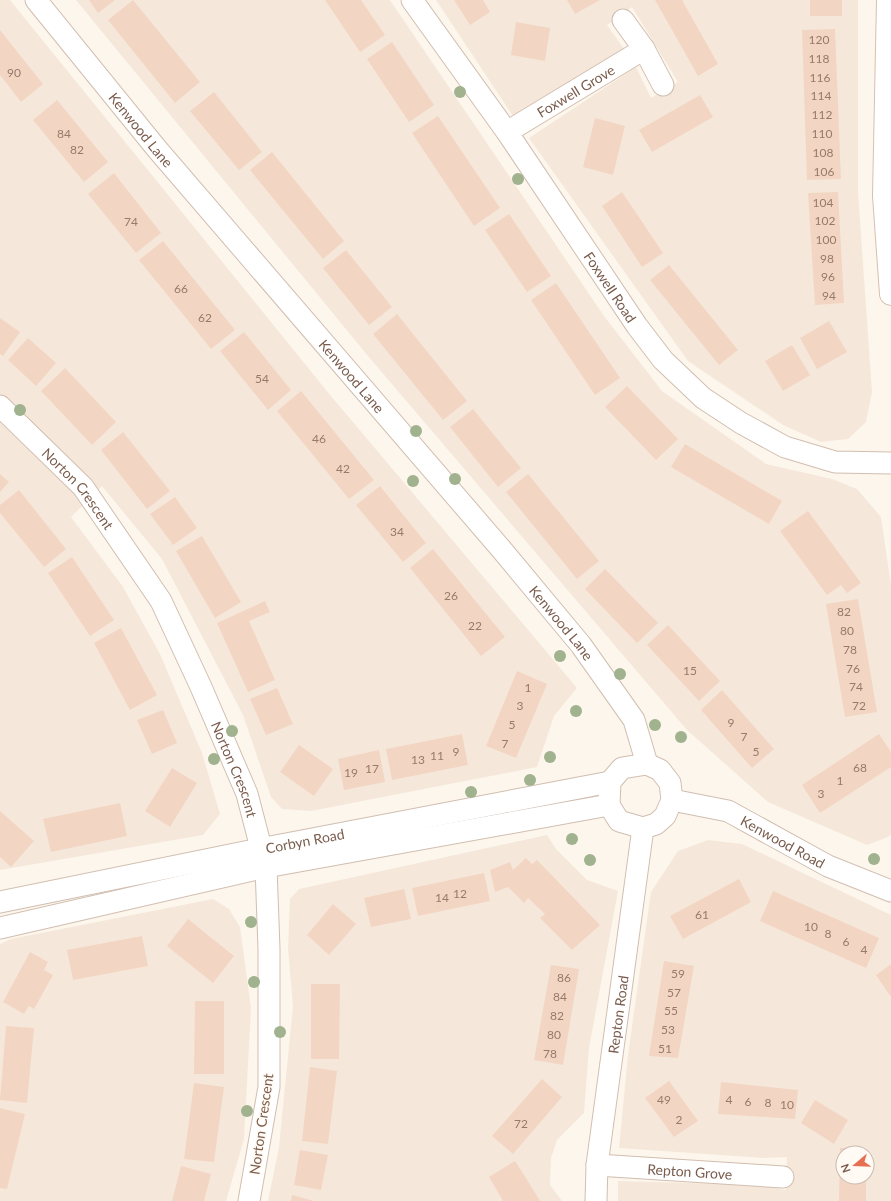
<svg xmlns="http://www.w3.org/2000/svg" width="891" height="1201" font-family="Lato,sans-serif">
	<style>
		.residential { fill: #f5e8da; fill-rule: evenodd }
		.building { fill: #f3d5c3 }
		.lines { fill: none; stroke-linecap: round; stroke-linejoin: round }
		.minor-casing { stroke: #d1beb0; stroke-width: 23 }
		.secondary-casing { stroke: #d6c0b0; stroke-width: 24 }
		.minor { stroke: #fff; stroke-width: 21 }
		.secondary { stroke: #fff; stroke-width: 22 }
		.tree { fill: #a0b28e }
		.labels { text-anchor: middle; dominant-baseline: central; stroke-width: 3; stroke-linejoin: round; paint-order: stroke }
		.number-label { font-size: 12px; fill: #987a6a }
		.street-label { font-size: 14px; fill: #7a5c4d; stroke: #fffaf3 }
	</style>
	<rect width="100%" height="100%" fill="#fdf6ec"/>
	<path class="residential" d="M0,0H10L331,396L577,688L554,716L537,767L311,811L282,809L271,797L243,715L162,559L102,486L71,517L123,587L160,654L202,753L220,814L203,835L0,870Z
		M76,0H390L604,316L662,391L766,464L832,479L857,489L881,517L891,586V834L888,837L867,845L768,802L687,730L368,356Z
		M436,0H858V192L872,392L866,422L848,439L821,442L783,425L688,361L529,138L636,67L651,98L678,82L632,7L607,25L624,49L515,119Z
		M547,835L556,849L587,880L618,891L589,1048L584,1113L557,1140L551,1158L550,1185L562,1201H268L279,1147L293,1006L288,948L290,899L299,889Z
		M708,840L742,844L891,915V1201H618V1181L760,1185L786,1190L787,1157L764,1158L619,1148L628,1055L651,892L678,851ZM843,1153H867V1177H843Z
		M213,899L229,909L240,927L251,1008L244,1139L226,1201H0V944L11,939Z"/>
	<path class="building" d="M89,0H115L98,13Z
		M133,0L200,82L175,103L108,20Z
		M325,0H361L385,35L360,52Z
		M454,0H483L490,12L470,25Z
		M567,0H600L575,14Z
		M655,0H682L718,64L698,76Z
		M810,0H842V16H810Z
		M516,22L550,28L545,61L511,55Z
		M835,29L841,179L807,180L802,30Z
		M0,30L43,84L21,102L0,75Z
		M392,42L434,105L409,122L367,59Z
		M214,92L262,152L239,170L190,111Z
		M700,95L713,117L652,152L639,130Z
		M57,100L108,162L84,182L33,120Z
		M438,116L500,208L474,226L412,133Z
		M595,118L625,126L613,175L583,167Z
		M272,152L344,241L323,259L250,170Z
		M114,173L161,233L136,253L88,194Z
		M622,192L663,253L642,267L602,206Z
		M838,192L844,303L815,305L808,193Z
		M509,214L551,276L527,292L485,230Z
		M163,241L235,330L211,349L139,260Z
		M346,250L392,307L369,325L323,268Z
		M669,265L738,350L719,365L650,280Z
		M556,283L620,378L595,395L531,300Z
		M397,314L467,401L443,420L373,334Z
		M0,318L20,332L3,356L0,354Z
		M829,321L847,352L817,369L800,338Z
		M244,332L291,390L268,410L220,351Z
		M28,338L56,363L36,386L8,360Z
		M792,345L810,375L783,391L765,361Z
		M65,368L116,422L92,445L41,391Z
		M627,386L678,439L656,460L605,407Z
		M301,391L374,480L349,499L277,411Z
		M473,409L521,468L498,487L450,427Z
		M123,432L170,491L147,509L101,450Z
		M685,444L782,501L769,524L671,467Z
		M0,474L9,482L0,492Z
		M528,474L599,561L577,579L506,492Z
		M380,486L426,543L403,562L356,505Z
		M19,490L66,549L44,567L0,513V505Z
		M175,497L197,528L173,545L150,514Z
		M808,511L861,583L847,593L841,585L827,595L780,531Z
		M202,536L241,602L215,618L176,551Z
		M433,549L505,637L481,656L410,568Z
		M72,557L114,620L90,636L48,573Z
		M605,569L658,623L637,643L585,589Z
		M858,599L877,712L845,717L826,604Z
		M265,601L270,612L249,621L275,680L248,692L217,623Z
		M668,625L720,681L699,701L647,645Z
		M121,628L157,695L130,710L94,643Z
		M517,671L547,684L516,758L486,746Z
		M277,688L293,724L266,735L250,699Z
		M722,690L774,749L752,768L701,710Z
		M163,710L177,743L152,754L137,720Z
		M462,734L468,765L392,780L386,749Z
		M879,734L891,752V767L820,813L802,785Z
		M299,745L333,769L314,796L280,772Z
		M379,750L385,782L344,790L338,759Z
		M172,768L197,783L170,827L145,811Z
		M120,803L127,836L51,852L43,819Z
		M0,811L34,841L11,867L0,857Z
		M526,858L532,864L537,860L600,925L572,950L540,918L545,914L528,898L524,903L508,887L495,892L490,870L510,862L513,870Z
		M484,873L490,901L418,916L412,888Z
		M739,879L751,902L683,939L670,916Z
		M404,889L411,919L371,927L364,898Z
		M773,891L879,938L866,968L760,921Z
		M333,904L356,924L329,955L307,935Z
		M188,919L234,956L213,983L167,946Z
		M142,936L148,966L73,980L67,950Z
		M30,952L48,962L44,970L53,975L34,1009L29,1006L24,1014L3,1002Z
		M664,961L694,966L678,1058L649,1056Z
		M891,964V997L876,975Z
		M551,965L579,969L563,1065L534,1060Z
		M311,984H340L339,1059H311Z
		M195,1001H224V1074H194Z
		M6,1026L34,1028L27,1103L0,1100Z
		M310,1067L337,1071L328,1144L302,1141Z
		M542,1079L562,1097L513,1154L492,1136Z
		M669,1081L698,1121L674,1137L645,1098Z
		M721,1082L798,1090L795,1119L718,1114Z
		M194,1083L224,1087L214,1162L184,1159Z
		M815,1100L848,1120L834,1144L801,1123Z
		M0,1108L25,1114L7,1189L0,1188Z
		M840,1148L867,1149V1153H843V1177H866V1201H839Z
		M300,1150L328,1155L321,1190L294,1185Z
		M515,1161L526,1178L540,1201H503L499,1194L489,1177Z
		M181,1166L211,1174L204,1201H172Z
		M292,1195L314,1201H291Z"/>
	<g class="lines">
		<defs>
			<g id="minor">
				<path id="s1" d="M36,0L157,149L502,550L581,645L634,720L647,764"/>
				<path id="s2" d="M412,0L507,132L637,326L663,360L703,398L741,423L785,447L835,462L891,463"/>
				<path d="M623,20L644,49L663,85"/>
				<path id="s3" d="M507,132L644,49"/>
				<path id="s4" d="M0,406L83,487L161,601L201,687L247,794L266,867L269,949V1087L249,1201"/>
				<path d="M647,764L660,770L670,783L672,800L665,816L656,824L643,828L619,821L609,805L610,782L622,768Z"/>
				<path id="s5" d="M672,800L728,811L828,866L891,891"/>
				<path id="s6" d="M0,902L260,849L610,782"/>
				<path d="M0,928L266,867L609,805"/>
				<path id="s7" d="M597,1165L783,1177"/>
				<path id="s8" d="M596,1201L597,1165L643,828"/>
			</g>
			<path id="secondary" d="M888,0L884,196L891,294"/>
		</defs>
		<use href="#minor" class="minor-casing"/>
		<use href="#secondary" class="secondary-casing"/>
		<use href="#minor" class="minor"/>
		<use href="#secondary" class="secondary"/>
	</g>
	<g class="tree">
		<circle cx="460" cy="92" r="6"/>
		<circle cx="518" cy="179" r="6"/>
		<circle cx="20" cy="410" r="6"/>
		<circle cx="416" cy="431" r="6"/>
		<circle cx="455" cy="479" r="6"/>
		<circle cx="413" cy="481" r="6"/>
		<circle cx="560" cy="656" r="6"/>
		<circle cx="620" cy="674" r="6"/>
		<circle cx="576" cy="711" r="6"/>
		<circle cx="655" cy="725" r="6"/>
		<circle cx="232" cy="731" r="6"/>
		<circle cx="681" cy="737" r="6"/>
		<circle cx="550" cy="757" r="6"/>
		<circle cx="214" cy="759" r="6"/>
		<circle cx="530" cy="780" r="6"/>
		<circle cx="471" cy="792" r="6"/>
		<circle cx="572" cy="839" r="6"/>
		<circle cx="874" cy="859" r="6"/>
		<circle cx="590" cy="860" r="6"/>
		<circle cx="251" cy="922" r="6"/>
		<circle cx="254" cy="982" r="6"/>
		<circle cx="280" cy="1032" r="6"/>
		<circle cx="247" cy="1111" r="6"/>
	</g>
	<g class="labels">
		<g class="number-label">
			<text x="819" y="39">120</text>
			<text x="819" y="58">118</text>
			<text x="14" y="72">90</text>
			<text x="820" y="77">116</text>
			<text x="821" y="95">114</text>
			<text x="822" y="114">112</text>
			<text x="64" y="133">84</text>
			<text x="822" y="133">110</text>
			<text x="77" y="149">82</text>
			<text x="823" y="152">108</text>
			<text x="824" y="171">106</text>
			<text x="823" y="202">104</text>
			<text x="825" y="220">102</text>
			<text x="131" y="221">74</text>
			<text x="826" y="239">100</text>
			<text x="827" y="258">98</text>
			<text x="828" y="276">96</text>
			<text x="181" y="288">66</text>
			<text x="829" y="295">94</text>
			<text x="205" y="317">62</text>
			<text x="262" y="378">54</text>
			<text x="319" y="438">46</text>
			<text x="343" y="468">42</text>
			<text x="397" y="531">34</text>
			<text x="451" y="595">26</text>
			<text x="844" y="611">82</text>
			<text x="475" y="625">22</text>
			<text x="847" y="630">80</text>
			<text x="850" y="649">78</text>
			<text x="853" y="668">76</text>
			<text x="690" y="670">15</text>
			<text x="856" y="686">74</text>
			<text x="528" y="687">1</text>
			<text x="520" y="705">3</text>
			<text x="859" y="705">72</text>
			<text x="731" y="722">9</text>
			<text x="512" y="724">5</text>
			<text x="744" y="736">7</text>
			<text x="505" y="743">7</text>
			<text x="456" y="751">9</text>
			<text x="756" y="751">5</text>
			<text x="437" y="755">11</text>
			<text x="418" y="759">13</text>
			<text x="860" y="767">68</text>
			<text x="372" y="768">17</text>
			<text x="351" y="772">19</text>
			<text x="840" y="780">1</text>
			<text x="821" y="793">3</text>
			<text x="460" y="893">12</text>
			<text x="442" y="897">14</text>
			<text x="702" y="914">61</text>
			<text x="811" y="926">10</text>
			<text x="828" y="933">8</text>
			<text x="846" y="941">6</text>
			<text x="864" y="949">4</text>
			<text x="678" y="973">59</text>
			<text x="564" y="977">86</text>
			<text x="674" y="992">57</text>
			<text x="560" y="996">84</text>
			<text x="671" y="1010">55</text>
			<text x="557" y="1015">82</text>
			<text x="668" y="1029">53</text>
			<text x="554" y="1034">80</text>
			<text x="665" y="1048">51</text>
			<text x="550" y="1053">78</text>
			<text x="664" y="1099">49</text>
			<text x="729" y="1099">4</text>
			<text x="748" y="1101">6</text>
			<text x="768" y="1102">8</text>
			<text x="787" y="1104">10</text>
			<text x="679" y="1119">2</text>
			<text x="521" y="1123">72</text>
		</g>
		<g class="street-label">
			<text stroke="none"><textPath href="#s3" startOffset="80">Foxwell Grove</textPath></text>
			<text stroke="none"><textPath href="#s1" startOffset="167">Kenwood Lane</textPath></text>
			<text stroke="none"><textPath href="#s2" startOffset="349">Foxwell Road</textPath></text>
			<text stroke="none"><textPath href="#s1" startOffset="491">Kenwood Lane</textPath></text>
			<text stroke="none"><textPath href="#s4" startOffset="114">Norton Crescent</textPath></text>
			<text stroke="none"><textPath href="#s1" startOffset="815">Kenwood Lane</textPath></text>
			<text stroke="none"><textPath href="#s4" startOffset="438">Norton Crescent</textPath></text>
			<text stroke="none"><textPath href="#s6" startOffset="311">Corbyn Road</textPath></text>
			<text stroke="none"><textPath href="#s5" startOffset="120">Kenwood Road</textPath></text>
			<text stroke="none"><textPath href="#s8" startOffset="188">Repton Road</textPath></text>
			<text transform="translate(261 1124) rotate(-82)">Norton Crescent</text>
			<text stroke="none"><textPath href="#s7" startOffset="93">Repton Grove</textPath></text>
		</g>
	</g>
	<g transform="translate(855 1165) rotate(251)"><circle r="19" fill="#fffaf3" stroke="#cabbb1"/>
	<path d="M0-3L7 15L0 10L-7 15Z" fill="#e76f51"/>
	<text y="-6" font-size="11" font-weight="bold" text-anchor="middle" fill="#7a5c4d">N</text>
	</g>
</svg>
